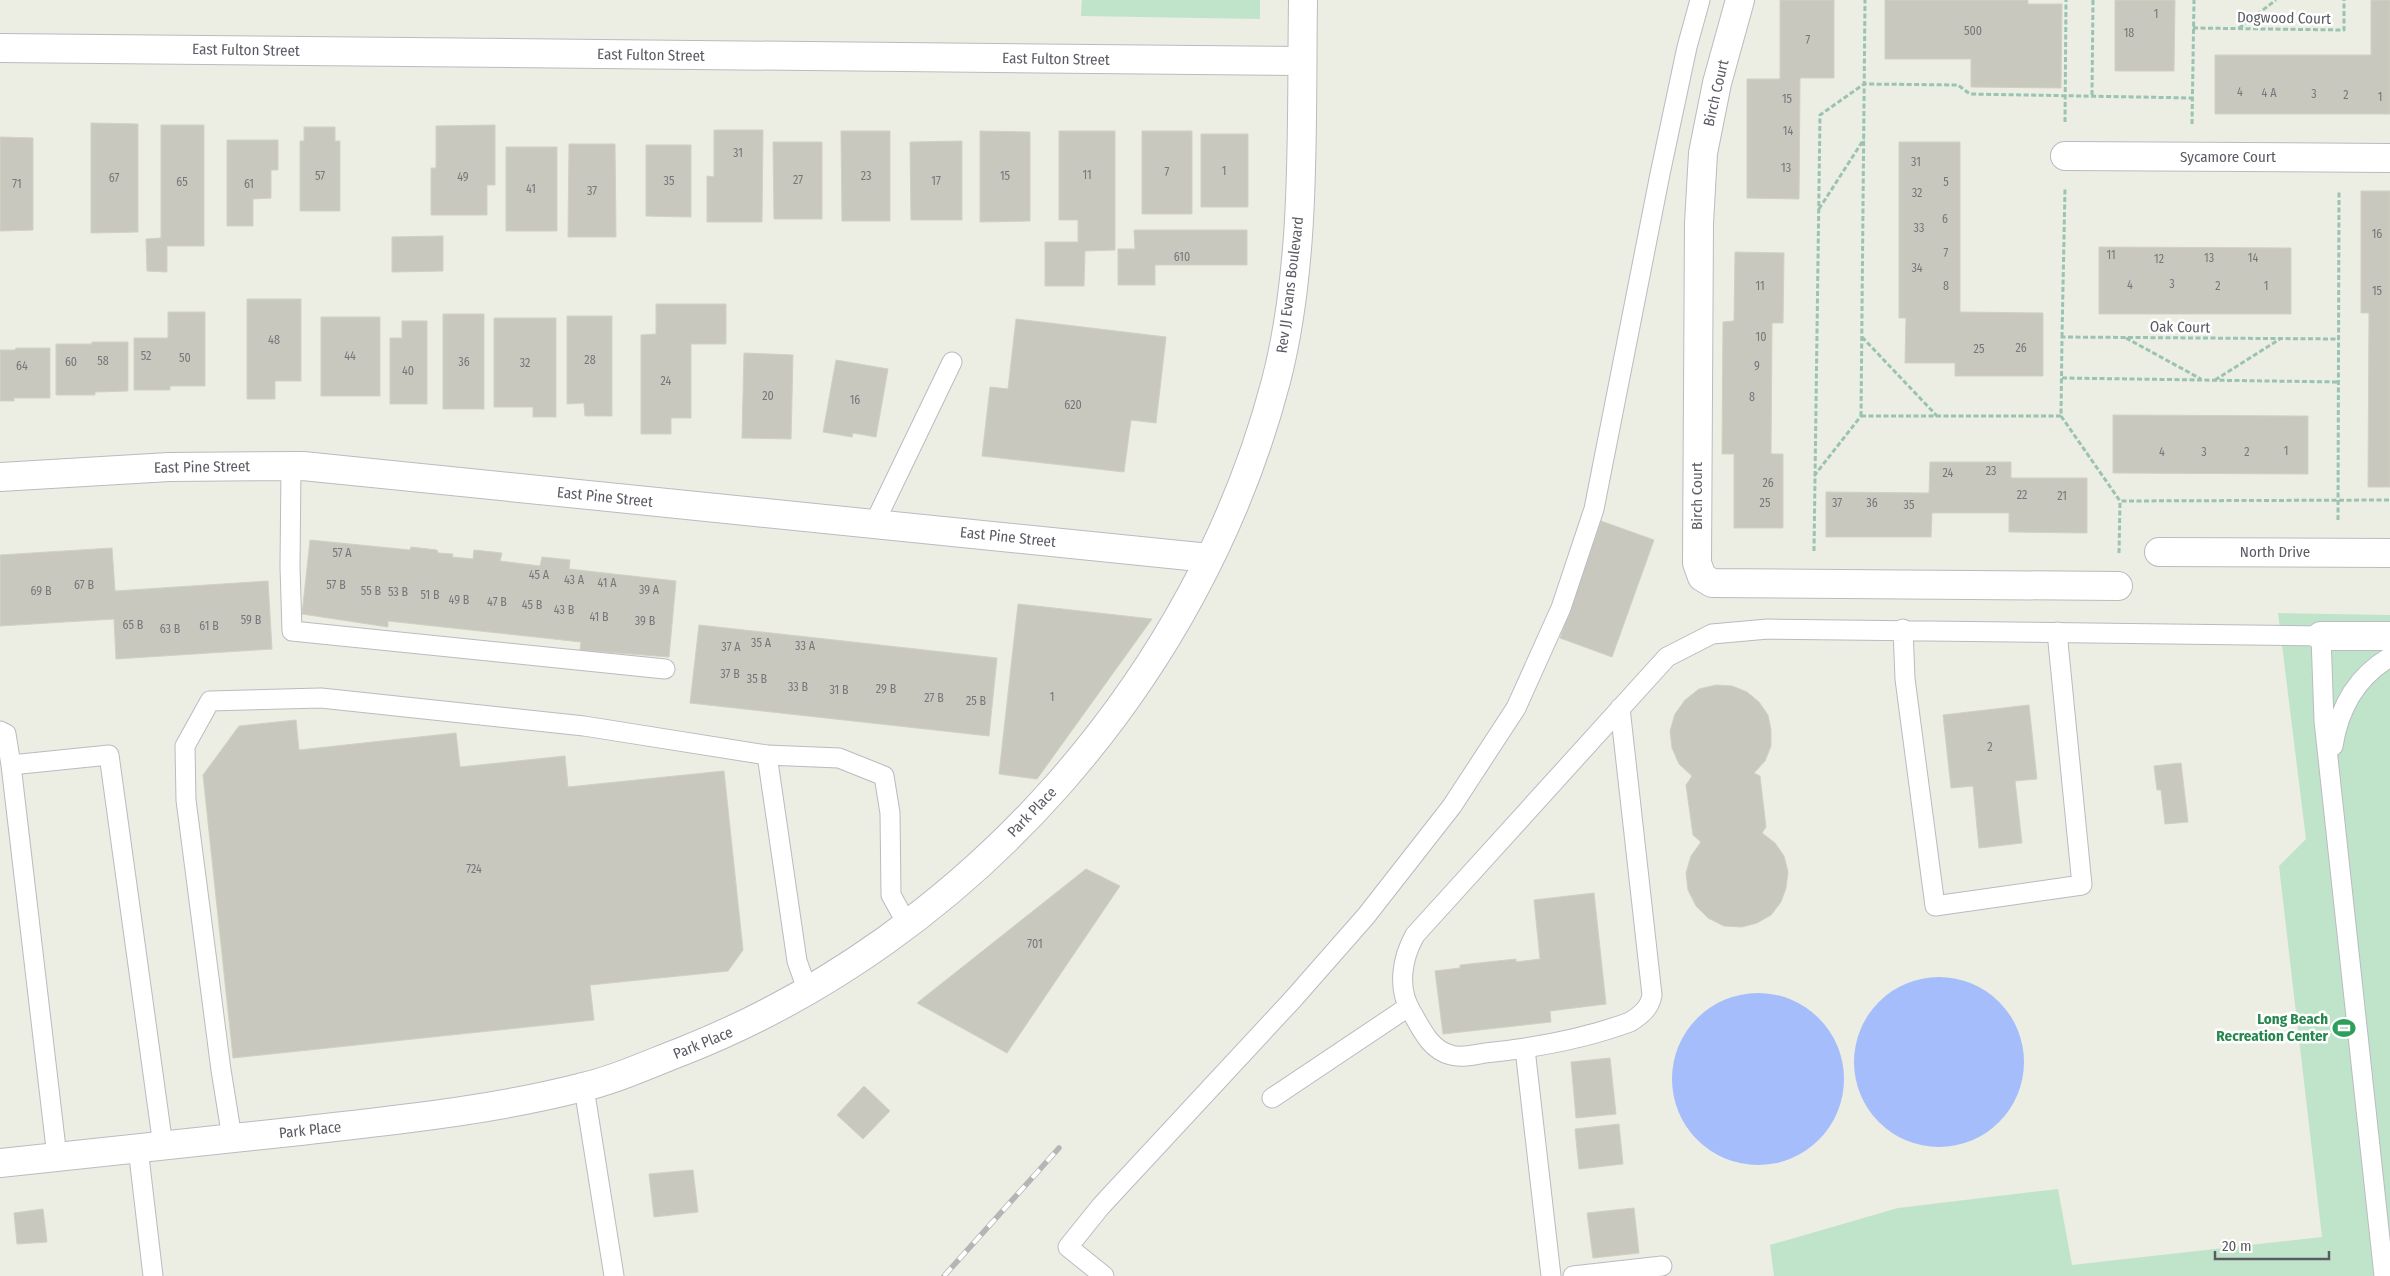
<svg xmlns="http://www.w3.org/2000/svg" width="2390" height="1276" font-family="'Fira Sans Condensed',sans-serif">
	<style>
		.green { fill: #c0e4ca }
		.water { fill: #a5befb }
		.building { fill: #c8c8bf; stroke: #d1d1c1 }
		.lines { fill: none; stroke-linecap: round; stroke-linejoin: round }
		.lane-casing { stroke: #babbc1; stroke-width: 21 }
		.street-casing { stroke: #babbc1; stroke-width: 30 }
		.path { stroke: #9ac4b1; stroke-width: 3; stroke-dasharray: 5 2.5; stroke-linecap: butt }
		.lane { stroke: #fff; stroke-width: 19 }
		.street { stroke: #fff; stroke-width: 28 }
		.rail-casing { stroke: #b5b5b6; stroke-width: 5.5 }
		.rail { stroke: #fff; stroke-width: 4; stroke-dasharray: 11; stroke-linecap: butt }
		.labels { text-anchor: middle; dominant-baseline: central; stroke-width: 5; stroke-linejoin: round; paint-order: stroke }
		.number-label { font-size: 12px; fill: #76777a }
		.street-label { font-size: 15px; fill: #5b5c63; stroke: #fff }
		.leisure-label { font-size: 15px; font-weight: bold; fill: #27864d; stroke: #fff; text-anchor: end }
	</style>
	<rect width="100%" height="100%" fill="#ecede3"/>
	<path class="green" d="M1082,0H1260V19L1081,16Z
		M2278,613L2390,615V1276H1774L1770,1245L1898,1208L2058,1189L2072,1265L2322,1237L2279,866L2306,839Z"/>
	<path class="water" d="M1854 1062a85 85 0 1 1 170 0a85 85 0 1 1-170 0Z
		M1672 1079a86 86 0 1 1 172 0a86 86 0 1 1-172 0Z"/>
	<path class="building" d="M1780,0H1834V78H1800L1799,199L1747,198V79H1780Z
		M1885,0H2028V4H2062L2061,88L1971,87V59H1885Z
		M2115,0H2175L2174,71H2115Z
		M2371,0H2390V114H2215V55H2371Z
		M91,123L138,124V232L91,233Z
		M161,125H204V246H167V272L147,271L146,239L161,238Z
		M495,125V185H487V215H431V168H436V126Z
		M304,127H335V141H340V211H300V141H304Z
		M714,130H763L762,222H707V176L714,177Z
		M841,131H890V221H842Z
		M980,131L1030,132V221L980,222Z
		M1059,131H1115V250L1085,251L1084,286H1045V242H1078V220H1059Z
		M1142,131H1192V214H1142Z
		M1201,134H1248V207H1201Z
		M0,137L33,138V230L0,231Z
		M227,140H278V170H271V198L253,199V226H227Z
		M962,141V220H911L910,142Z
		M773,142H822V219H774Z
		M1899,142H1960V312L2043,313V376H1955V363H1905L1906,318H1899Z
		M569,144H615L616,237H568Z
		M646,145H691V217L646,216Z
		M506,147H557V231H506Z
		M2361,191H2390V487H2368L2369,313H2361Z
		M1134,230H1247V265H1155V285H1118V249H1135Z
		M443,236V271L392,272V237Z
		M2099,247L2291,248V314H2099Z
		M1735,252L1784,253L1783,323H1772L1771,454H1783V528H1734V454H1722L1723,322L1734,321Z
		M247,299H301V381H275V399H247Z
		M656,304H726V344H691V418H671V434H641V335L656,334Z
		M168,312H205V386H170V390H134V338H168Z
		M443,314H484V409H443Z
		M567,316H612V416H585L584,403L567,404Z
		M321,317H380V396H321Z
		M494,318H556V417H533V407H494Z
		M1016,319L1166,337L1156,423L1131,420L1124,472L982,456L990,387L1008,389Z
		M402,321H427V404H390V338H402Z
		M92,342H128V391L95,392V395H56V344H92Z
		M16,348H50V398H14V401H0V350H15Z
		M744,353L793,355L791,439L742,438Z
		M836,360L888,369L876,437L853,433L852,437L823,432Z
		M2113,415L2308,416V474L2113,473Z
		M1930,462H2011V478H2087V533L2009,532V513H1932L1931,537H1826V492L1929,493Z
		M1601,521L1654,540L1612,657L1560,638Z
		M310,540L410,550L411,547L437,550L438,553L453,554L452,557L473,559L474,550L502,553L500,561L540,566L542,557L570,560L569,569L676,581L669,657L580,650L581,642L388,621V627L302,614Z
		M112,548L115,591L268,581L272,649L116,659L114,619L0,626V555Z
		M1018,604L1152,619L1037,779L999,774Z
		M699,625L997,658L989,736L690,703Z
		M1716,685L1732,686L1747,692L1759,702L1768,715L1771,730V746L1765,761L1754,773L1760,776L1766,827L1762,833L1775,843L1784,856L1788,872L1786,888L1781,902L1771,915L1757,923L1742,927L1724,926L1708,918L1696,906L1688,890L1686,873L1691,856L1701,842L1693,835L1686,785L1692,776L1679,764L1672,748L1670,731L1675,714L1685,700L1699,689Z
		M2029,705L2037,779L2015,781L2022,843L1979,848L1973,786L1951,788L1943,715Z
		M296,720L299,750L456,733L460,767L565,756L568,787L724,771L743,950L728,971L590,985L594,1020L233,1058L203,775L239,726Z
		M2181,763L2188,822L2165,824L2161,790H2157L2154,766Z
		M1086,869L1120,886L1007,1053L917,1003Z
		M1594,893L1606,1004L1550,1011L1551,1022L1443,1034L1435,971L1460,968V965L1516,959V962L1540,959L1534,900Z
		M1610,1058L1616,1114L1576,1118L1571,1062Z
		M864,1086L890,1111L863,1139L837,1115Z
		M1619,1124L1623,1164L1579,1169L1575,1129Z
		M693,1170L698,1212L654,1217L649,1174Z
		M1634,1208L1639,1253L1593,1258L1587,1213Z
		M43,1209L47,1242L17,1244L14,1213Z"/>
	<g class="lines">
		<defs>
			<path id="lane" d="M291,466L290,567L292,631L665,669
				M874,524L952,362
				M1903,629L1905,679L1935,906L2082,885L2057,632
				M1620,708L1652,995C1650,1008 1641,1015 1630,1022C1584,1039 1534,1048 1485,1053C1474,1055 1461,1058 1451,1055C1430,1050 1421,1028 1411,1011C1397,988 1402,958 1415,935L1667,657L1712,634L1768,629L2321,636L2324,721L2384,1276
				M0,731L6,734L11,765
				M2333,746C2339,708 2356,677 2390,657
				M808,992L797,961L767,755L839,758L884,776L890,813L891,895L907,924
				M1525,1049L1551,1276
				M584,1088L614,1276
				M1272,1098L1408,1007
				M232,1138L221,1070L186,800L185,746L210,701L321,698L584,726L767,755
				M138,1148L153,1276
				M57,1157L11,765L109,755L163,1146
				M1104,1276L1068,1247L1101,1206L1294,998L1366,916L1452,806L1516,708L1561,608L1594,509L1660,174L1687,47L1700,0
				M1573,1276L1662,1266"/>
			<path id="street" d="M1740,0L1717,83L1703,153L1699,223L1697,563L1702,577L1712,583L2118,586
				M0,48L1302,61
				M2065,156L2390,158
				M0,477L169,467L303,466L1209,558
				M2159,552L2390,553
				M2321,636H2390
				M0,1163C100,1153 200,1142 300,1131C394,1120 488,1111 579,1088C615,1080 649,1064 683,1051C969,938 1198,679 1276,381C1307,262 1301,123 1303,0"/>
		</defs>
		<use href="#lane" class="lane-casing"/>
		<use href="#street" class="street-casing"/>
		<path class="path" d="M2193,28L2344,30V0
			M2239,28L2276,0
			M2092,95L2093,0
			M2065,122L2066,0
			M2192,124L2194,0
			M1819,209L1864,139
			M1862,337L1937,416
			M2062,337L2065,188
			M2126,338L2201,379
			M2062,378L2339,382
			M2215,380L2280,339
			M1861,416H2061L2062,337L2339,339
			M1861,416L1865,0
			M2061,416L2120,501L2390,500
			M1814,476L1861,416
			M2338,520L2339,191
			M1814,551L1820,115L1864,84L1958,85L1970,94L2193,98
			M2119,553L2120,501"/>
		<use href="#lane" class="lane"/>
		<use href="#street" class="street"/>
		<defs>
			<path id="rail" d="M944,1276L1059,1148"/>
		</defs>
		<use href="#rail" class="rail-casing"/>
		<use href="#rail" class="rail"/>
	</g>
	<defs>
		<symbol id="stadium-bare" viewBox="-9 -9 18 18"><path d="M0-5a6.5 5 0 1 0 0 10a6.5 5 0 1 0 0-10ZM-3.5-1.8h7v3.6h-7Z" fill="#2e9e5b" stroke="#fff" stroke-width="2.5" paint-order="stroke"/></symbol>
	</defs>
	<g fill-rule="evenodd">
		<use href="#stadium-bare" x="2328" y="1012" width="32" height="32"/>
	</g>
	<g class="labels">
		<g class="number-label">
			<text x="2156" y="14">1</text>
			<text x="1973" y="31">500</text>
			<text x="2129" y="33">18</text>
			<text x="1808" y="40">7</text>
			<text x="2240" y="92">4</text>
			<text x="2269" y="93">4 A</text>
			<text x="2314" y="94">3</text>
			<text x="2346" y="95">2</text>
			<text x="2380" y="97">1</text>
			<text x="1787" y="99">15</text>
			<text x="1788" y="131">14</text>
			<text x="738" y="153">31</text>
			<text x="1916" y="162">31</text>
			<text x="1786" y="168">13</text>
			<text x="1224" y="171">1</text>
			<text x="1167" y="172">7</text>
			<text x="1087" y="175">11</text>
			<text x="320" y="176">57</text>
			<text x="866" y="176">23</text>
			<text x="1005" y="176">15</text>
			<text x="463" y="177">49</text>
			<text x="114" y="178">67</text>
			<text x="798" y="180">27</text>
			<text x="669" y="181">35</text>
			<text x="936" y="181">17</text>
			<text x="182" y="182">65</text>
			<text x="1946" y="182">5</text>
			<text x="17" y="184">71</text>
			<text x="249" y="184">61</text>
			<text x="531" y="189">41</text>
			<text x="592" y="191">37</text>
			<text x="1917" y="193">32</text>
			<text x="1945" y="219">6</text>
			<text x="1919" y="228">33</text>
			<text x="2377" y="234">16</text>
			<text x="1946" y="253">7</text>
			<text x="2111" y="255">11</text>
			<text x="1182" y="257">610</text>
			<text x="2209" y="258">13</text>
			<text x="2253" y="258">14</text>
			<text x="2159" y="259">12</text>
			<text x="1917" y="268">34</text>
			<text x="2172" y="284">3</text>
			<text x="2130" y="285">4</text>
			<text x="1760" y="286">11</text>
			<text x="1946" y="286">8</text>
			<text x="2218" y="286">2</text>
			<text x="2266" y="286">1</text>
			<text x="2377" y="291">15</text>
			<text x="1761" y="337">10</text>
			<text x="274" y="340">48</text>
			<text x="2021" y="348">26</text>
			<text x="1979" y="349">25</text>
			<text x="146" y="356">52</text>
			<text x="350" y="356">44</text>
			<text x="185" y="358">50</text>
			<text x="590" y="360">28</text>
			<text x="103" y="361">58</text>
			<text x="71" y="362">60</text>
			<text x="464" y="362">36</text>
			<text x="525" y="363">32</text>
			<text x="22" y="366">64</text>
			<text x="1757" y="366">9</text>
			<text x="408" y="371">40</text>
			<text x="666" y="381">24</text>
			<text x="768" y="396">20</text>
			<text x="1752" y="397">8</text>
			<text x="855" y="400">16</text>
			<text x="1073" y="405">620</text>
			<text x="2286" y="451">1</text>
			<text x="2162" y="452">4</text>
			<text x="2204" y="452">3</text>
			<text x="2247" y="452">2</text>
			<text x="1991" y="471">23</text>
			<text x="1948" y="473">24</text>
			<text x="1768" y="483">26</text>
			<text x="2022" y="495">22</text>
			<text x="2062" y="496">21</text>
			<text x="1765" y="503">25</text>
			<text x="1837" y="503">37</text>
			<text x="1872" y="503">36</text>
			<text x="1909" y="505">35</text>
			<text x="342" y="553">57 A</text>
			<text x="539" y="575">45 A</text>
			<text x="574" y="580">43 A</text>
			<text x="607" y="583">41 A</text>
			<text x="84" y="585">67 B</text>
			<text x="336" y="585">57 B</text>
			<text x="649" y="590">39 A</text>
			<text x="41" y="591">69 B</text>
			<text x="371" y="591">55 B</text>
			<text x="398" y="592">53 B</text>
			<text x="430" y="595">51 B</text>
			<text x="459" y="600">49 B</text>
			<text x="497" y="602">47 B</text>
			<text x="532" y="605">45 B</text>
			<text x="564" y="610">43 B</text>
			<text x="599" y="617">41 B</text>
			<text x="251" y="620">59 B</text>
			<text x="645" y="621">39 B</text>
			<text x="133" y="625">65 B</text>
			<text x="209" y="626">61 B</text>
			<text x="170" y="629">63 B</text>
			<text x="761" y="643">35 A</text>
			<text x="805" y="646">33 A</text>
			<text x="731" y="647">37 A</text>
			<text x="730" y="674">37 B</text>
			<text x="757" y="679">35 B</text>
			<text x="798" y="687">33 B</text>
			<text x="886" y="689">29 B</text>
			<text x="839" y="690">31 B</text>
			<text x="1052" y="697">1</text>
			<text x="934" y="698">27 B</text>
			<text x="976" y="701">25 B</text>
			<text x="1990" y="747">2</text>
			<text x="474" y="869">724</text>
			<text x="1035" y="944">701</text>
		</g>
		<g class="street-label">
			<text transform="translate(2284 18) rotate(1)">Dogwood Court</text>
			<text transform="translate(246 50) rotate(1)">East Fulton Street</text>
			<text transform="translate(651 55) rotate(1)">East Fulton Street</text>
			<text transform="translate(1056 59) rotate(1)">East Fulton Street</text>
			<text transform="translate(1716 93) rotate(-77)">Birch Court</text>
			<text x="2228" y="157">Sycamore Court</text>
			<text transform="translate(1290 285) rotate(-83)">Rev JJ Evans Boulevard</text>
			<text transform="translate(2180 327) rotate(1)">Oak Court</text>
			<text transform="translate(202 467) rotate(-1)">East Pine Street</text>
			<text transform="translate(1697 496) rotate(-90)">Birch Court</text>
			<text transform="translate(605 497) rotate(6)">East Pine Street</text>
			<text transform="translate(1008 537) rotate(6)">East Pine Street</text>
			<text x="2275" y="552">North Drive</text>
			<text transform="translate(1032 812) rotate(-46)">Park Place</text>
			<text transform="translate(703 1043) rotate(-22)">Park Place</text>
			<text transform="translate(310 1130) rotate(-6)">Park Place</text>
		</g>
		<g class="leisure-label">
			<text x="2328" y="1019">Long Beach<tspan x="2328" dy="17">Recreation Center</tspan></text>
		</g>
	</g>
	<path d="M2215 1251v8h114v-8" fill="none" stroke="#5b5c63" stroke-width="2.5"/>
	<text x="2222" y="1251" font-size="15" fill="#5b5c63" stroke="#ffffff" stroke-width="4" paint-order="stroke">20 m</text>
</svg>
